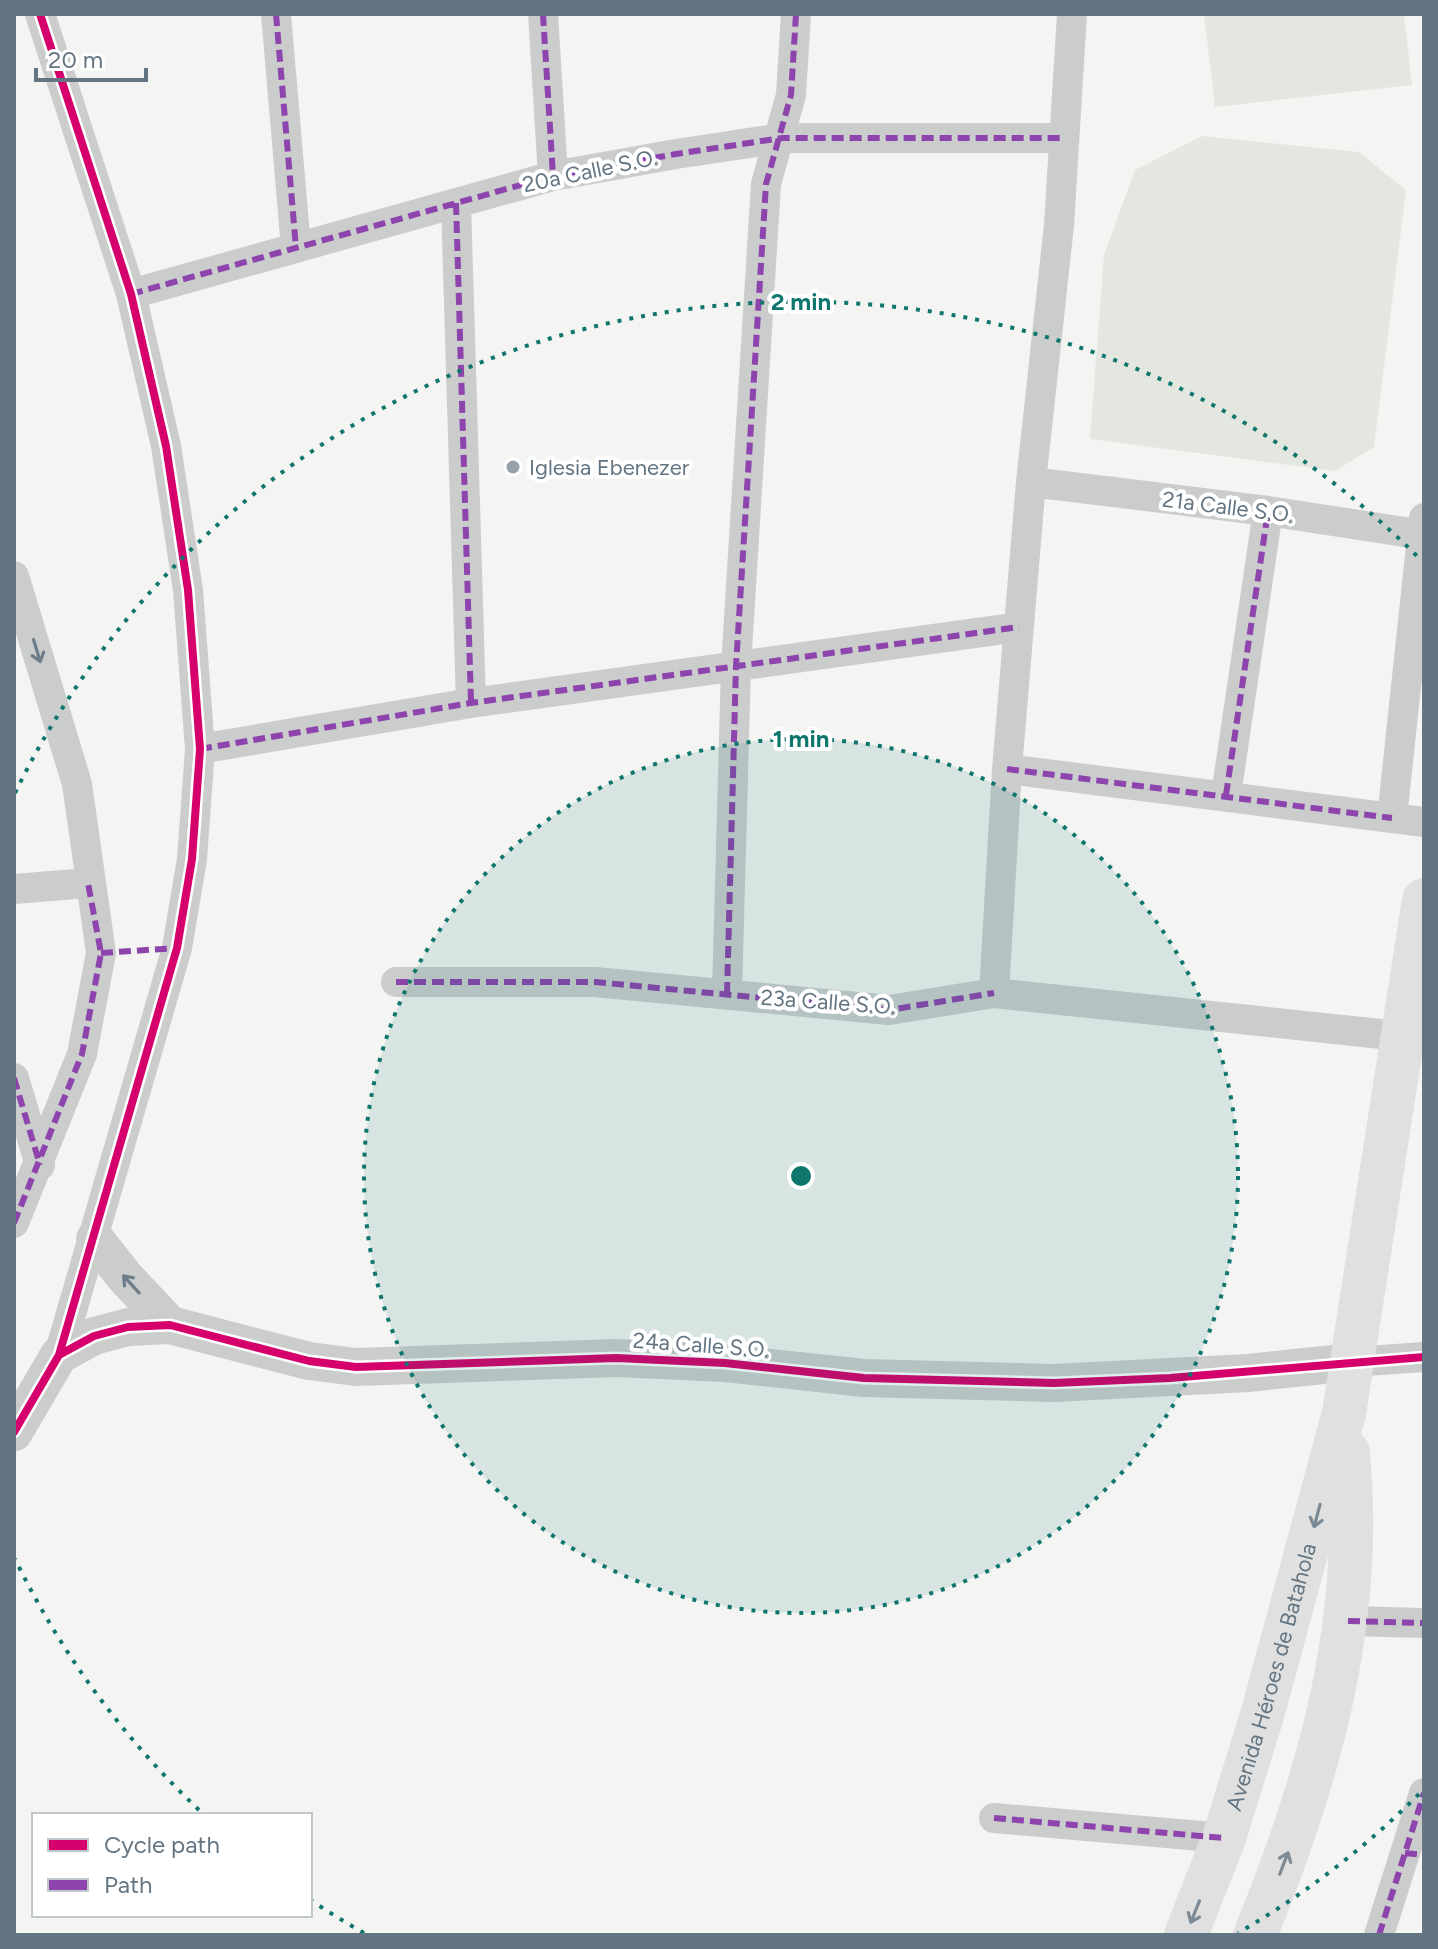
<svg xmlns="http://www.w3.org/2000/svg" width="1438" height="1949" font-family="Figtree,sans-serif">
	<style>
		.green { fill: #e4e7e0 }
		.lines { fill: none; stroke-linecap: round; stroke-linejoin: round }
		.minor { stroke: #cbcdcd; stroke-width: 30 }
		.tertiary { stroke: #cbcdcd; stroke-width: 38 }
		.secondary { stroke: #e0e0e0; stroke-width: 44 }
		.quiet { stroke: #8e44ad; stroke-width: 6; stroke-dasharray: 12 6; stroke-linecap: butt }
		.cycleway-casing { stroke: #fff; stroke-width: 13 }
		.cycleway { stroke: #d6006c; stroke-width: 8 }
		.oneway { stroke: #6d7e8a }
		.oneway2 { stroke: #7c8a95 }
		.ring { fill: none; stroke: #0f766e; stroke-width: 4; stroke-dasharray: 4 8 }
		.poi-dot { fill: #96a1a9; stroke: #fff; stroke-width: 3 }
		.labels { text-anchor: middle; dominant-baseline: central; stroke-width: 8; stroke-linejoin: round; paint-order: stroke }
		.street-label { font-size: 22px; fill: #637582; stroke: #fff }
		.poi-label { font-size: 22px; fill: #637582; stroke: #fff; text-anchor: start }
		.centre { fill: #0f766e; stroke: #fff; stroke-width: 4 }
		.ring-label { font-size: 24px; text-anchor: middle; font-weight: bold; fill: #0f766e; stroke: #fff; stroke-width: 8; stroke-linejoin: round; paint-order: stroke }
	</style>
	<rect width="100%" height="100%" fill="#f4f4f2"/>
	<path class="green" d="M1204,14H1404L1412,85L1215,107Z
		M1202,136L1359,152L1406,190L1374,447L1335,471L1090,439L1104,255L1135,170Z"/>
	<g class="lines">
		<path class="minor" d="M40,14L131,294L166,446L188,590L200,749L192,859L177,948L59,1355
			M276,14L296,248
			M543,14L553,176
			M456,203L471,703
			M131,294L553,176L676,154L782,138H1063
			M1031,482L1268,511L1424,535
			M1424,518L1392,818L1424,822
			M14,576L77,784L101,953L82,1054L14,1223
			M200,749L471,703L1019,627
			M1007,769L1392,818
			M1226,795L1268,511
			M14,889L88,883
			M396,982H595L889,1010L994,993L1400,1036
			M994,993L1007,769L1031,482L1059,225L1072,14
			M727,994L736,666L766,184L791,95L796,14
			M14,1078L40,1165
			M1352,1362L1424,1357
			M1348,1621L1424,1623
			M994,1818L1224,1838
			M1379,1935L1424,1793"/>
		<path class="tertiary" d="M95,1239L125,1277L170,1325
			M14,1432L59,1355L94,1336L128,1327L170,1325L309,1361L356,1367L616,1358L725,1363L864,1378L1054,1383L1248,1373L1352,1362"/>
		<g class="secondary">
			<path id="s1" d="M1186,1935L1224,1838L1263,1712L1344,1413L1424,900"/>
			<path d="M1255,1935C1319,1779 1364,1622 1348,1452"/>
		</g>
		<path class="quiet" d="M276,14L296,248
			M543,14L553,176
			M456,203L471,703
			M131,294L553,176L676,154L782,138H1063
			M200,749L471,703L1019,627
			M1007,769L1392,818
			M1226,795L1268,511
			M101,953L177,948
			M396,982H595L889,1010L994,993
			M727,994L736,666L766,184L791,95L796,14
			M14,1078L40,1165
			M14,1223L82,1054L101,953L88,883
			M1348,1621L1424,1623
			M994,1818L1224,1838
			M1405,1853L1424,1855
			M1379,1935L1424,1793"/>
		<defs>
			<path id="cycleway" d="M59,1355L94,1336L128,1327L170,1325L309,1361L356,1367L616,1358L725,1363L864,1378L1054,1383L1170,1378L1424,1357
				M14,1432L59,1355L177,948L192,859L200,749L188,590L166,446L131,294L40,14"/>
		</defs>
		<use href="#cycleway" class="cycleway-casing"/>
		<use href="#cycleway" class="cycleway"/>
	</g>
	<defs><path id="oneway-shaft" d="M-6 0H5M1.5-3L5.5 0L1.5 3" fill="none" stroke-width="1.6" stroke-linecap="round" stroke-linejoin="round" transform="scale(2)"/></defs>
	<g class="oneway">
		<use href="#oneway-shaft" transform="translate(37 651) rotate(73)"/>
		<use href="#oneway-shaft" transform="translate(131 1284) rotate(-132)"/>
	</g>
	<g class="oneway2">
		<use href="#oneway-shaft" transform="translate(1317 1516) rotate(105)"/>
		<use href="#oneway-shaft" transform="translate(1284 1863) rotate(-69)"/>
		<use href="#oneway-shaft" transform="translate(1195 1912) rotate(112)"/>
	</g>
	<circle cx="801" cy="1176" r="437" fill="#0f766e" fill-opacity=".12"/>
	<g class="ring">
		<circle cx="801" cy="1176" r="437"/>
		<path d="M1419 1794A874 874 0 0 1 1238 1933M364 1933A874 874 0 0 1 312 1901M199 1810A874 874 0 0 1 15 1559M15 793A874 874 0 0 1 1419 558"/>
	</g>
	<circle class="poi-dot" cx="513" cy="467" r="8"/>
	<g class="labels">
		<g class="street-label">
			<text transform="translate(590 171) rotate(-12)">20a Calle S.O.</text>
			<text transform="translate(1228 507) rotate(7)">21a Calle S.O.</text>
			<text transform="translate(828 1002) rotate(4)">23a Calle S.O.</text>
			<text transform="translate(701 1345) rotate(4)">24a Calle S.O.</text>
			<text stroke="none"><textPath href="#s1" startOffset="272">Avenida Héroes de Batahola</textPath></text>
		</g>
		<g class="poi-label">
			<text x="529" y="467">Iglesia Ebenezer</text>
		</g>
	</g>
	<circle cx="801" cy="1176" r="12" class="centre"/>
	<g class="ring-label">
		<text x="801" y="310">2 min</text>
		<text x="801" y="747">1 min</text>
	</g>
	<rect width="1438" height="1949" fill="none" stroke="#637582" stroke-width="32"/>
	<rect x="32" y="1813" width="280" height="104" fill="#ffffff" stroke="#c1c8cd" stroke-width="2"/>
	<rect x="48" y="1839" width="40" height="12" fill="#d6006c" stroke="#c1c8cd" stroke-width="2"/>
	<text x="104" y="1853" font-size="24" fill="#637582">Cycle path</text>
	<rect x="48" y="1879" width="40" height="12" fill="#8e44ad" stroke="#c1c8cd" stroke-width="2"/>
	<text x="104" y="1893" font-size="24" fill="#637582">Path</text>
	<path d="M36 68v12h110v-12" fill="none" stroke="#637582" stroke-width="4"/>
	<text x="48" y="68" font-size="24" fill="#637582" stroke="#ffffff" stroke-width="6" paint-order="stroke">20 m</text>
</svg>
